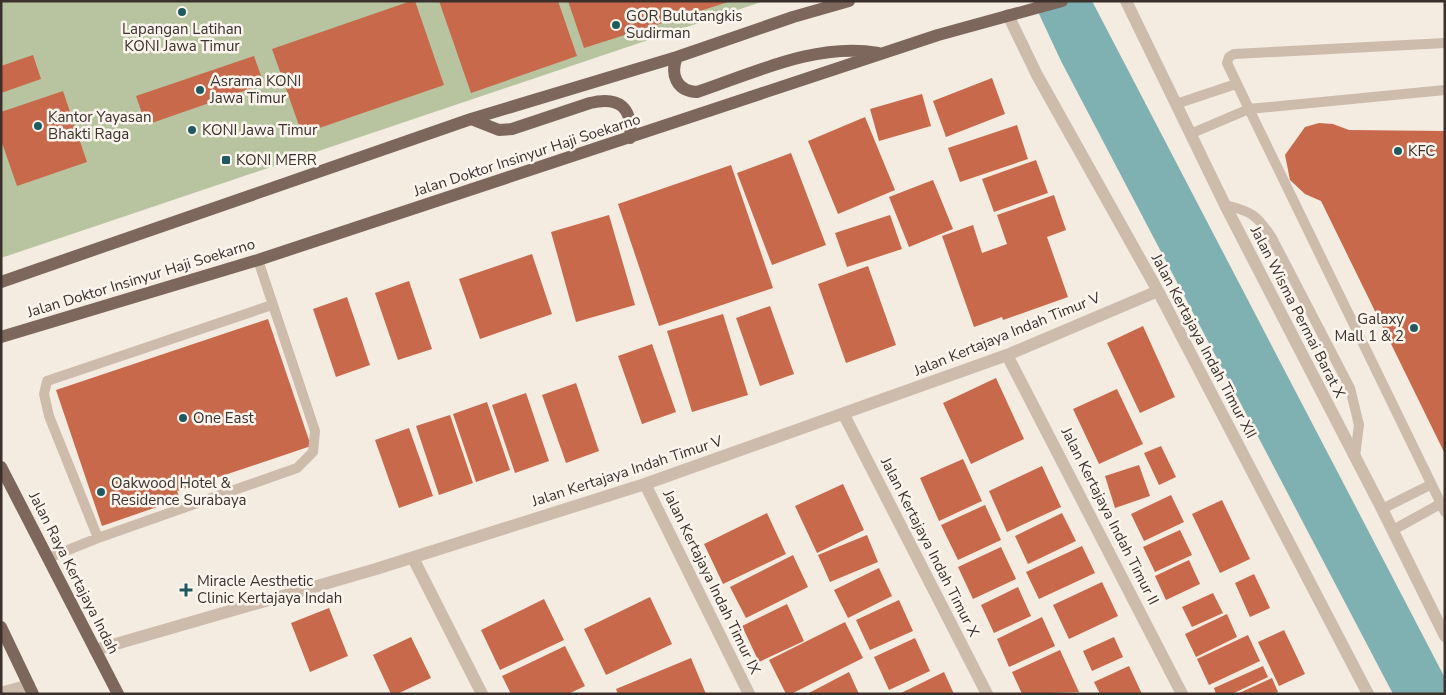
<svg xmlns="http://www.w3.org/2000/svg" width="1446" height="695" font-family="'Nunito Sans',sans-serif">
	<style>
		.green { fill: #b8c4a0 }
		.water { fill: #7fb0b2 }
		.building { fill: #c8694b }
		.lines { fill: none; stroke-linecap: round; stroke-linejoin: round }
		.service { stroke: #cdbbac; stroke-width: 10 }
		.minor { stroke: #cdbbac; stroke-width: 12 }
		.primary { stroke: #7d675c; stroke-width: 12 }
		.poi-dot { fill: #1f5a5e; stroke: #fbf5ee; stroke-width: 2 }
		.labels { text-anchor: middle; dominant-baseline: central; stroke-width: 5; stroke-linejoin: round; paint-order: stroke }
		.poi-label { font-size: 15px; fill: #3b302b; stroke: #fbf5ee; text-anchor: start }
		.street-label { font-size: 15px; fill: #3b302b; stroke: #fbf5ee }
	</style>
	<rect width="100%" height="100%" fill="#f4ebe1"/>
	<path class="green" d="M1,1H764L1,258Z"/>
	<path class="water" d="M1033,1H1092L1445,678V694H1393L1061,61Z"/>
	<path class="building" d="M411,1H415L444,85L302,134L272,49Z
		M439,1H558L577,56L471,93Z
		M568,1H728V2L584,48Z
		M33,55L41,79L1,93V66Z
		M254,56L264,84L146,125L136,96Z
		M992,78L1005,114L946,137L933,101Z
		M63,91L87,162L17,186L1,140V112Z
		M922,94L931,126L879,141L870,109Z
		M865,117L895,190L838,214L808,141Z
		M1319,123L1333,124L1349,130L1445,131V454L1321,201L1305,194L1290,180L1285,155L1305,127Z
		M1017,125L1028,159L960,182L948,148Z
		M791,153L826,245L772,265L737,173Z
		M1036,160L1048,193L994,212L982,179Z
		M731,165L773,288L659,326L618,204Z
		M933,180L953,229L909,247L889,197Z
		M1054,195L1066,230L1047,237L1068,297L1003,320L1002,317L974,327L942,236L973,225L982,253L1007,244L997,215Z
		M609,215L635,305L576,322L551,232Z
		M890,215L902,249L847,267L835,233Z
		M532,254L552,314L480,339L459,279Z
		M868,266L896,345L846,363L818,284Z
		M409,281L432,349L398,360L375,293Z
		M347,297L370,365L336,377L313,309Z
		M770,306L794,374L760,386L736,318Z
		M723,314L748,395L692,412L667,331Z
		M268,319L311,446L177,491L180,499L102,526L56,390Z
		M1143,326L1175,397L1140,413L1107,343Z
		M652,344L676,412L642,424L618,356Z
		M996,378L1024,439L971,464L943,403Z
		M576,383L599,451L566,463L542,395Z
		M1117,389L1143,444L1099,464L1073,409Z
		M526,393L549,461L515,473L492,405Z
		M487,402L510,470L476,482L453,414Z
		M450,415L473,483L439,495L416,426Z
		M409,428L433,496L399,508L375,440Z
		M1161,446L1176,477L1159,485L1144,453Z
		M963,459L982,501L939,521L920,478Z
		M1139,465L1150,496L1115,508L1105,476Z
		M1042,466L1061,507L1007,532L989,491Z
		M843,484L864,530L817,553L795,506Z
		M1171,495L1184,522L1144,541L1131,514Z
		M1222,500L1250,559L1220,573L1192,514Z
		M985,505L1001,540L958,560L941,525Z
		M767,513L786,554L723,584L704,544Z
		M1062,513L1076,541L1028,564L1015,536Z
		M1180,530L1192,555L1155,572L1143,547Z
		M867,535L878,562L830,582L818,555Z
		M1082,546L1095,573L1039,599L1026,572Z
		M1001,547L1016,579L973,599L958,567Z
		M793,555L808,587L746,618L730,587Z
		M1189,560L1200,584L1166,600L1155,576Z
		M879,568L892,596L848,618L834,590Z
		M1254,574L1270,608L1250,617L1235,583Z
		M1102,582L1118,616L1069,639L1053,605Z
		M1018,587L1031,616L994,633L981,605Z
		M1213,593L1223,613L1192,627L1182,607Z
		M650,597L672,644L606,675L584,629Z
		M544,599L564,640L500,670L481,630Z
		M899,600L913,631L870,650L856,620Z
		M787,604L804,641L759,662L742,626Z
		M329,608L348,656L310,672L291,623Z
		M1227,614L1237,637L1196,657L1185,634Z
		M1042,617L1055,646L1009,667L997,639Z
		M845,622L863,658L791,694H786L769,660Z
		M1284,630L1305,674L1279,686L1258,642Z
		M1248,635L1260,661L1209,685L1197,659Z
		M411,637L431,678L397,694H391L373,655Z
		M1114,637L1123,657L1092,671L1083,651Z
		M915,638L930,671L889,690L874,657Z
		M565,646L585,686L568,694H511L502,676Z
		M1060,650L1079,692L1022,694L1012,672Z
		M691,658L706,694H618L616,689Z
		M1129,666L1142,694H1100L1094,682Z
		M1263,666L1268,677L1232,694H1216L1214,688Z
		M849,672L859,694H807Z
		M944,672L954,694H899Z
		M1272,678L1278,692L1273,694H1237Z"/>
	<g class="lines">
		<path class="service" d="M1445,90L1249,109L1445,512
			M1176,104L1236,84
			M1190,134L1249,109L1227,63L1229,57L1234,54L1445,43
			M1225,205C1251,211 1257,215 1272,238L1350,388L1359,425L1355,456
			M1382,509L1430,485
			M1393,530L1440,504
			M98,538L49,416L44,394L47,381L272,305
			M48,558L98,538L297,468L313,452L315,431L258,260"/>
		<path class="minor" d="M1126,1L1225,205L1382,509L1445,636
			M1008,15L1037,75L1158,291L1368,694
			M1007,355L1182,694
			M844,415L987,694
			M645,484L749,694
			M413,558L482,694
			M95,650L376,569L645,484L1007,355L1158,291
			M1,693L29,685"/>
		<path class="primary" d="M677,57C670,74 676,91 697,92C754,73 817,42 878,53
			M471,119L499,130L512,129L590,103C619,96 633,107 630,138
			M1,282L471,119L677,57L793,17L849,1
			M1,337L258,260L938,35L1062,1
			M1,467L118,694
			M1,627L33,694"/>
	</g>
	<g class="poi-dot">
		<circle cx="182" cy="12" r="5"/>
		<circle cx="616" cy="25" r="5"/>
		<circle cx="200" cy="90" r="5"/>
		<circle cx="38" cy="126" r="5"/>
		<circle cx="192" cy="130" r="5"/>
		<circle cx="1398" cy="151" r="5"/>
		<rect x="221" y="155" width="10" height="10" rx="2.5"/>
		<circle cx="1414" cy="328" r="5"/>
		<circle cx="183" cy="418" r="5"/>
		<circle cx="101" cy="492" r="5"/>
		<path d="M183.5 582.5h5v5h5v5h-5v5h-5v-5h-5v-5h5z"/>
	</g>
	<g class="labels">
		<g class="poi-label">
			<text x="626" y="16">GOR Bulutangkis<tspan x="626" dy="17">Sudirman</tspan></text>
			<text x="182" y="29" text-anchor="middle">Lapangan Latihan<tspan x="182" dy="17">KONI Jawa Timur</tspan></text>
			<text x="210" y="81">Asrama KONI<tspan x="210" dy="17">Jawa Timur</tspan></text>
			<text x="48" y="117">Kantor Yayasan<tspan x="48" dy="17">Bhakti Raga</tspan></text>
			<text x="202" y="130">KONI Jawa Timur</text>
			<text x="1408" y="151">KFC</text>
			<text x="236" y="160">KONI MERR</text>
			<text x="1404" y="319" text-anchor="end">Galaxy<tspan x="1404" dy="17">Mall 1 &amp; 2</tspan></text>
			<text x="193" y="418">One East</text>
			<text x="111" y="483">Oakwood Hotel &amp;<tspan x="111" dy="17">Residence Surabaya</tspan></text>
			<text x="197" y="581">Miracle Aesthetic<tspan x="197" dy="17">Clinic Kertajaya Indah</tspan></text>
		</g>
		<g class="street-label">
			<text transform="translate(527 155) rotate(-18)">Jalan Doktor Insinyur Haji Soekarno</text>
			<text transform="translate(141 278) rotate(-17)">Jalan Doktor Insinyur Haji Soekarno</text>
			<text transform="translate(1298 312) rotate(63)">Jalan Wisma Permai Barat X</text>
			<text transform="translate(1007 334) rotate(-22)">Jalan Kertajaya Indah Timur V</text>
			<text transform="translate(1204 346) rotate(62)">Jalan Kertajaya Indah Timur XII</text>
			<text transform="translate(627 471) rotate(-18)">Jalan Kertajaya Indah Timur V</text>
			<text transform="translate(1110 516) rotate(63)">Jalan Kertajaya Indah Timur II</text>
			<text transform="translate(930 547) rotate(63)">Jalan Kertajaya Indah Timur X</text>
			<text transform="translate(74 573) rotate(63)">Jalan Raya Kertajaya Indah</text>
			<text transform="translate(712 582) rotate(64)">Jalan Kertajaya Indah Timur IX</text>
		</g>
	</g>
	<rect width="1446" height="695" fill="none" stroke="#3b302b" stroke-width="5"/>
</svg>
